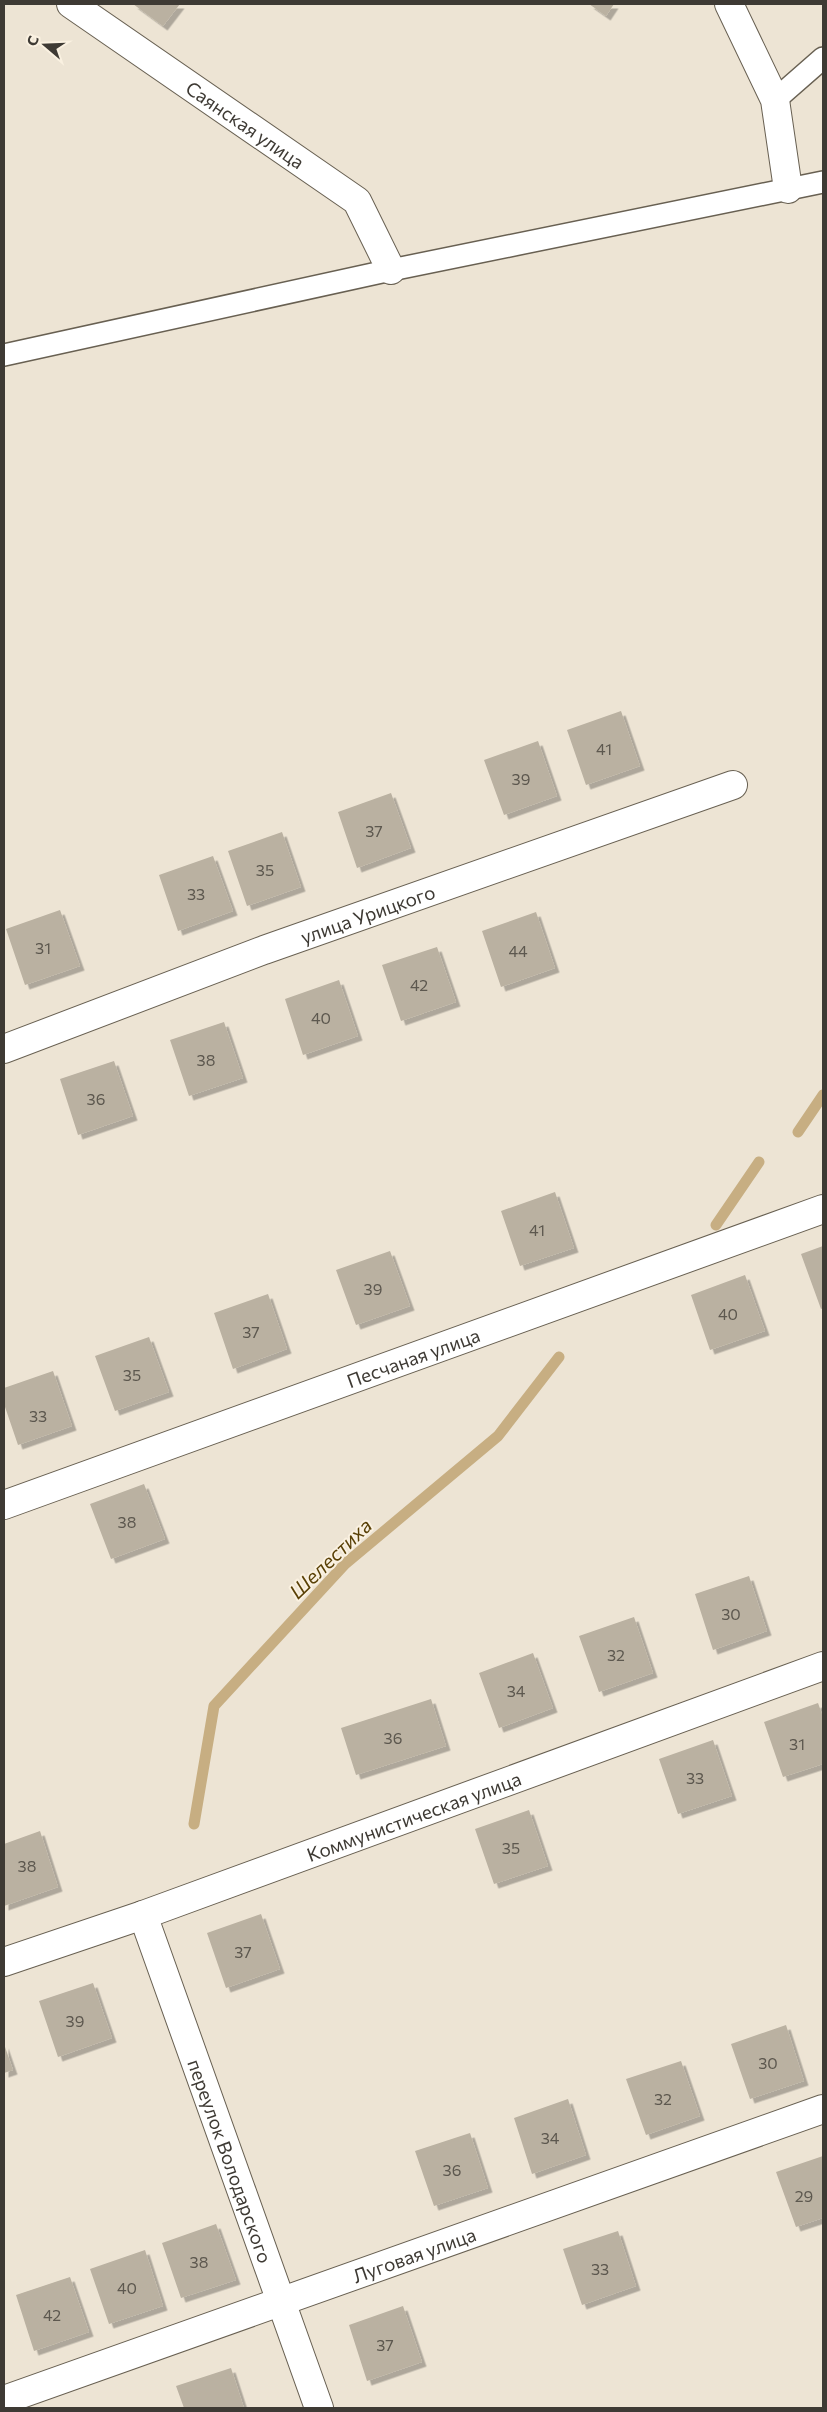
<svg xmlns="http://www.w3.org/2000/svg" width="827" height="2412" font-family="Commissioner,sans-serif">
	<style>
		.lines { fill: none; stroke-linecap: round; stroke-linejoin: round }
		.stream { stroke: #c7ae82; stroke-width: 11 }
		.building { fill: #bab1a1; filter: url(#shadow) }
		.service-casing { stroke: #686052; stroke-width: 24 }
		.minor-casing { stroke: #686052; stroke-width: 30 }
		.service { stroke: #fff; stroke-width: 21 }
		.minor { stroke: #fff; stroke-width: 28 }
		.labels { text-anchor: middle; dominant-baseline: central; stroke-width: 4; stroke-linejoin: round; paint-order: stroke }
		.number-label { font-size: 16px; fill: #5d584f }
		.street-label { font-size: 19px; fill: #3e3a34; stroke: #faf1e1 }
		.water-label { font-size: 20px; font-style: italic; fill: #594006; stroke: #faf1e1 }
	</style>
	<defs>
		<filter id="shadow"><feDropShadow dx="4.5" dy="4.5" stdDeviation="0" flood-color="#0004"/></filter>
	</defs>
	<rect width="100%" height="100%" fill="#ede4d4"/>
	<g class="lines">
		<path class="stream" d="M798,1132L823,1095
			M716,1225L759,1162
			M194,1824L214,1706L345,1564L498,1436L559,1357"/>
	</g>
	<path class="building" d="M133,4H180L163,26Z
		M589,4H614L606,16Z
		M621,711L640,766L586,785L567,730Z
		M538,741L557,796L504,815L484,760Z
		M391,793L411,848L357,868L338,812Z
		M282,832L301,887L247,906L228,851Z
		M213,856L233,911L178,931L159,875Z
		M60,910L80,966L25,985L6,929Z
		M536,912L555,968L501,987L482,931Z
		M437,947L456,1002L401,1021L382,965Z
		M339,980L358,1036L303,1055L285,999Z
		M224,1022L243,1078L189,1096L170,1040Z
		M114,1061L133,1116L78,1135L60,1079Z
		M555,1192L574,1248L520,1266L501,1211Z
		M823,1246V1308L821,1309L801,1254Z
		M390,1251L410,1306L356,1325L336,1270Z
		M745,1275L765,1331L710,1350L691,1295Z
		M268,1294L287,1349L233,1369L214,1313Z
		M149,1337L169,1392L115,1411L95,1356Z
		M53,1371L72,1426L18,1445L4,1404V1388Z
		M144,1484L165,1539L111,1559L90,1504Z
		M749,1576L767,1631L713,1650L695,1594Z
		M634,1617L653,1673L599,1692L579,1636Z
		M533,1653L553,1708L499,1728L479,1673Z
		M431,1699L446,1746L356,1775L341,1728Z
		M818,1703L823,1717V1764L783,1777L764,1722Z
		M713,1740L732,1796L678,1814L659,1759Z
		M529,1810L548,1866L494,1884L475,1829Z
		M40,1831L58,1887L4,1906V1844Z
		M261,1914L280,1969L226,1988L207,1933Z
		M93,1983L112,2038L58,2057L39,2001Z
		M786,2025L804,2081L750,2099L731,2044Z
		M4,2044L13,2070L4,2073Z
		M681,2061L700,2116L646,2135L626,2079Z
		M568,2099L586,2155L532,2174L514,2118Z
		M470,2133L488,2188L434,2206L415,2151Z
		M823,2156V2218L796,2227L776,2172Z
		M216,2224L236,2280L181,2298L162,2243Z
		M618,2231L636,2286L582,2305L563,2249Z
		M145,2250L163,2306L109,2324L90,2269Z
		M70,2277L89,2332L34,2351L16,2295Z
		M403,2306L422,2362L367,2381L349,2325Z
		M231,2368L244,2408H184L176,2386Z"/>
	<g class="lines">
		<defs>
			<path id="service" d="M775,100L823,58
				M4,355L391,270L823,182"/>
			<g id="minor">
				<path id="s1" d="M71,4L357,201L391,270"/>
				<path d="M729,4L775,100L788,189"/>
				<path id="s2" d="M4,1049L264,950L733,785"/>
				<path id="s3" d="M4,1505L823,1209"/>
				<path id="s4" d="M143,1915L319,2408"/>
				<path id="s5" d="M4,1962L143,1915L823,1666"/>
				<path id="s6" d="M4,2400L823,2109"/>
			</g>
		</defs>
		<use href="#service" class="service-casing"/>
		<use href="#minor" class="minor-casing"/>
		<use href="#service" class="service"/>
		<use href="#minor" class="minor"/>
	</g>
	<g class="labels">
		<g class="number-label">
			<text x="604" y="748">41</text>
			<text x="521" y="778">39</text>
			<text x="374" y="830">37</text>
			<text x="265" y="869">35</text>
			<text x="196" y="893">33</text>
			<text x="43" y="947">31</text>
			<text x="518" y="950">44</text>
			<text x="419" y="984">42</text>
			<text x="321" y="1017">40</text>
			<text x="206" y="1059">38</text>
			<text x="96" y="1098">36</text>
			<text x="537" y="1229">41</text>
			<text x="373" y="1288">39</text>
			<text x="728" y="1313">40</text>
			<text x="251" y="1331">37</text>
			<text x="132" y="1374">35</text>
			<text x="38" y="1415">33</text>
			<text x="127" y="1521">38</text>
			<text x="731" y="1613">30</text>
			<text x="616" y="1654">32</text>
			<text x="516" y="1690">34</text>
			<text x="393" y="1737">36</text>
			<text x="797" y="1743">31</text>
			<text x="695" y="1777">33</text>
			<text x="511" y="1847">35</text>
			<text x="27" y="1865">38</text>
			<text x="243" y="1951">37</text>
			<text x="75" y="2020">39</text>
			<text x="768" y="2062">30</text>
			<text x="663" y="2098">32</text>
			<text x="550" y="2137">34</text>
			<text x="452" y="2169">36</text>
			<text x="804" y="2195">29</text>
			<text x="199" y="2261">38</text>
			<text x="600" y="2268">33</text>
			<text x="127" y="2287">40</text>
			<text x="52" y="2314">42</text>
			<text x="385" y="2344">37</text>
		</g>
		<g class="street-label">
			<text stroke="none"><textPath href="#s1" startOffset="212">Саянская улица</textPath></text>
			<text stroke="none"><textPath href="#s2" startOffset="388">улица Урицкого</textPath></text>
			<text stroke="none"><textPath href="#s3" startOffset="435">Песчаная улица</textPath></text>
			<text stroke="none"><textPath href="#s5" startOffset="435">Коммунистическая улица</textPath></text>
			<text stroke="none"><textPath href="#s4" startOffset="261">переулок Володарского</textPath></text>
			<text stroke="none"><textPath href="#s6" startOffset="435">Луговая улица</textPath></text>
		</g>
		<g class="water-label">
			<text transform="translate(330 1558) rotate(-44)">Шелестиха</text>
		</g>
	</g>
	<rect width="827" height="2412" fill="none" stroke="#3e3a34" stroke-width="10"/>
	<g transform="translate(45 45) rotate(289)" stroke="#faf1e1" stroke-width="4" paint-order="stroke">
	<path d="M0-4L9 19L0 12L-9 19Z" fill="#3e3a34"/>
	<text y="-8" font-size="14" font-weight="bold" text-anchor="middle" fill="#3e3a34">С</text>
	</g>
</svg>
